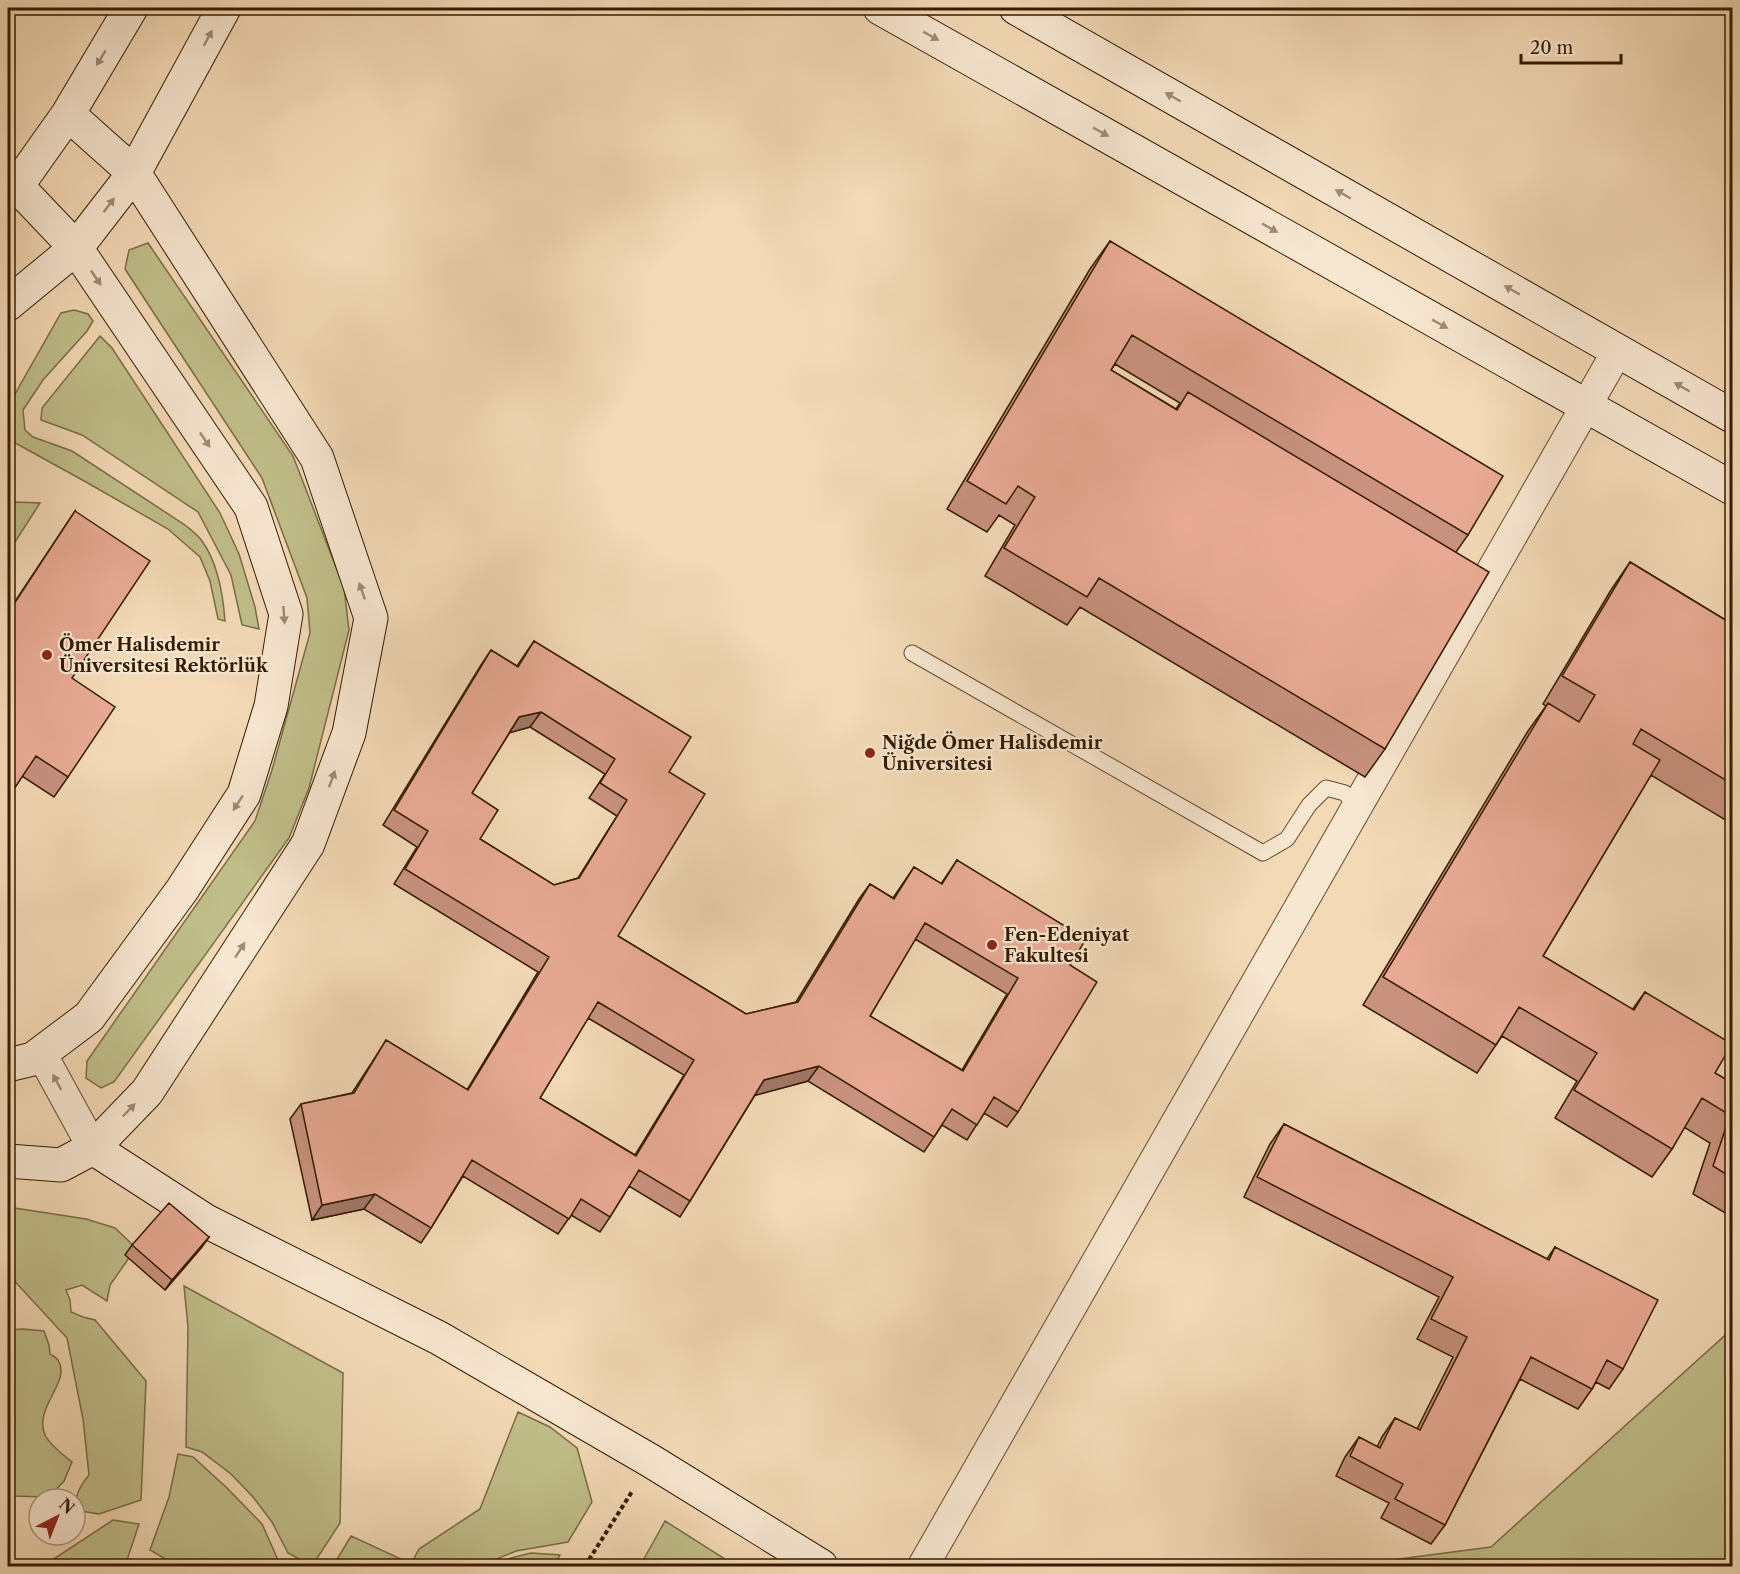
<svg xmlns="http://www.w3.org/2000/svg" width="1740" height="1574" font-family="'Libre Caslon Text',serif">
	<style>
		.green { fill: #c0be8a; stroke: #7b6c45; stroke-width: 1.5 }
		.lines { fill: none; stroke-linecap: round; stroke-linejoin: round }
		.lane-casing { stroke: #654a2e; stroke-width: 17 }
		.street-casing { stroke: #654a2e; stroke-width: 32 }
		.secondary-casing { stroke: #361b00; stroke-width: 35 }
		.path { stroke: #361b00; stroke-width: 4; stroke-dasharray: 4.5 3; stroke-linecap: butt }
		.lane { stroke: #f7e6d0; stroke-width: 15 }
		.street { stroke: #f7e6d0; stroke-width: 30 }
		.secondary { stroke: #f7e6d0; stroke-width: 33 }
		.wall { fill: #c8927f; stroke: #361b00; stroke-width: 1.5; fill-rule: evenodd }
		.shaded-wall { fill: #a27768; stroke: #361b00; stroke-width: 1.5 }
		.building { fill: #e8aa94; stroke: #361b00; stroke-width: 1.5; fill-rule: evenodd }
		.oneway { fill: #a08b72 }
		.poi-dot { fill: #8f2418; stroke: #f7e6d0; stroke-width: 2 }
		.labels { text-anchor: middle; dominant-baseline: central; stroke-width: 4.5; stroke-linejoin: round; paint-order: stroke }
		.poi-label { font-size: 18px; font-weight: bold; fill: #361b00; stroke: #f7e6d0; text-anchor: start }
	</style>
	<rect width="100%" height="100%" fill="#f3d9b6"/>
	<filter id="stains"><feTurbulence type="fractalNoise" baseFrequency=".00333" numOctaves="4"/><feColorMatrix values="0 0 0 0 .2 0 0 0 0 .09 0 0 0 0 .02 0 0 0 .5 -.17"/></filter>
	<radialGradient id="worn" r=".72"><stop offset=".6" stop-color="#630" stop-opacity="0"/><stop offset="1" stop-color="#630" stop-opacity=".3"/></radialGradient>
	<path class="green" d="M148,243L293,456L344,588L349,630L309,788L289,838L114,1082L101,1088L86,1078L87,1061L255,821L272,770L310,633L307,598L262,478L125,269L129,250Z
		M74,310L88,314L93,321L87,331L43,380L23,410L25,430L33,437L72,451L185,525C191,530 198,535 202,541C218,563 223,594 225,621L218,619L210,581L200,557L168,529L86,482L8,439V411L11,401L61,313Z
		M100,336L112,348L220,513L239,554L255,607L259,629L242,625L231,575L198,512L82,435L41,420L42,408Z
		M14,502L40,503L8,553V503Z
		M8,1207L86,1219L115,1228L136,1248L110,1285L107,1301L82,1285L66,1290L70,1300L71,1312L83,1317L95,1320L146,1381L141,1500L99,1514L75,1510C75,1495 80,1486 89,1475L83,1419L67,1338L8,1274Z
		M184,1286L343,1373L340,1523L312,1566L288,1553L272,1522L253,1497L231,1474L202,1452L186,1447L188,1327Z
		M23,1329L44,1331L49,1345L50,1354C53,1356 56,1357 58,1360C72,1382 33,1407 45,1435C50,1445 63,1455 72,1462L64,1481L49,1497L8,1496V1330Z
		M1732,1329V1566H1345L1491,1547Z
		M518,1412L550,1427L577,1448L592,1502L568,1542L516,1551L480,1566H410L419,1549L480,1509Z
		M178,1454L193,1457L227,1488L262,1524L278,1560L274,1566H177L150,1550L169,1497Z
		M113,1520L139,1524L125,1566H43Z
		M665,1521L736,1566H640Z
		M351,1536L403,1560L399,1566H333Z
		M531,1553L560,1555L554,1566H490L511,1558Z"/>
	<g class="lines">
		<defs>
			<path id="lane" d="M912,653L1263,853L1287,839L1309,805L1326,788L1345,793L1357,807"/>
			<path id="street" d="M41,1053L93,1148
				M923,1566L1618,350"/>
			<path id="secondary" d="M880,8L1732,488
				M1016,8L1732,416
				M8,194L17,186L68,114L131,8
				M8,304L76,248L134,173L224,8
				M8,1065L33,1059L89,1017L182,890L244,794L271,706L286,614L251,507L76,248L17,186
				M93,1148L206,1221L439,1338L651,1461L821,1566
				M8,1161L61,1165L93,1148L147,1092L308,844L349,733L371,618L317,458L134,173L68,114"/>
		</defs>
		<use href="#lane" class="lane-casing"/>
		<use href="#street" class="street-casing"/>
		<use href="#secondary" class="secondary-casing"/>
		<path class="path" d="M585,1566L633,1490"/>
		<use href="#lane" class="lane"/>
		<use href="#street" class="street"/>
		<use href="#secondary" class="secondary"/>
	</g>
	<path class="wall" d="M1110,241L1468,535L1456,552L1385,749L1365,777L1080,607L1067,625L985,576L1015,525L999,515L987,532L947,509L1090,269ZM1115,364L1180,403L1176,409L1111,370Z
		M75,511L72,678L68,777L54,797L22,776L8,798V612Z
		M1630,562L1732,624V824L1651,775L1543,956L1632,1010L1645,992L1715,1073L1732,1083V1217L1693,1194L1710,1143L1684,1127L1672,1149L1652,1177L1555,1118L1577,1081L1502,1036L1477,1073L1363,1005L1528,731L1546,706L1543,704L1611,590Z
		M534,641L669,772L618,936L746,1014L796,1002L859,899L870,884L893,898L914,867L941,884L957,860L1070,965L1018,1112L1007,1127L984,1113L967,1140L942,1125L924,1152L808,1081L755,1095L690,1201L680,1217L629,1186L610,1217L600,1232L571,1215L558,1234L463,1176L431,1228L421,1243L364,1209L312,1220L290,1119L301,1104L352,1093L376,1056L386,1040L467,1090L538,972L394,884L417,847L383,825L481,665L491,650L517,666ZM530,727L605,774L589,798L617,816L578,878L554,885L480,839L472,793L510,732ZM915,939L1007,994L962,1070L870,1016ZM588,1018L684,1075L635,1155L540,1098Z
		M1284,1124L1547,1259L1555,1247L1623,1369L1609,1389L1596,1382L1592,1389L1578,1409L1520,1379L1445,1525L1431,1544L1381,1518L1389,1503L1336,1476L1345,1457L1359,1437L1377,1447L1382,1437L1395,1418L1417,1429L1453,1357L1417,1339L1439,1297L1244,1197L1270,1144Z
		M209,1237L201,1248L165,1290L125,1255L132,1245Z"/>
	<path class="shaded-wall" d="M541,712L530,727L509,733L519,717Z
		M819,1066L808,1081L753,1096L764,1080Z
		M375,1194L364,1209L312,1220L322,1205Z
		M209,1237L201,1248L165,1290L172,1280Z"/>
	<path class="building" d="M1110,241L1503,476L1468,535L1132,335L1111,370L1177,410L1188,392L1489,572L1385,749L1099,578L1087,597L1004,548L1035,497L1018,486L1006,504L967,481Z
		M75,511L150,561L72,678L115,707L68,777L36,756L8,798V613Z
		M1630,562L1732,624V784L1641,729L1633,744L1660,760L1543,956L1634,1010L1645,992L1732,1044L1715,1073L1732,1083V1178L1713,1166L1730,1115L1702,1098L1672,1149L1574,1090L1597,1053L1519,1007L1496,1045L1383,977L1548,703L1579,722L1595,695L1562,676Z
		M534,641L691,737L669,772L705,794L618,936L746,1014L798,1002L870,884L894,899L914,867L942,884L957,860L1086,939L1070,965L1097,982L1018,1112L994,1097L977,1125L952,1109L934,1137L819,1066L764,1080L690,1201L639,1170L610,1217L581,1199L569,1219L472,1160L431,1228L375,1194L322,1205L301,1104L354,1093L386,1040L468,1090L549,957L405,869L428,831L394,810L491,650L518,667ZM541,712L615,759L600,783L627,800L579,878L554,885L480,839L498,810L472,793L519,717ZM925,923L1018,978L963,1071L870,1016ZM598,1002L694,1060L636,1156L540,1098Z
		M1284,1124L1549,1260L1555,1247L1658,1300L1623,1369L1607,1360L1592,1389L1531,1357L1445,1525L1395,1499L1403,1484L1350,1456L1359,1437L1380,1448L1395,1418L1420,1430L1467,1337L1431,1319L1453,1277L1257,1177Z
		M169,1203L209,1237L172,1280L132,1245Z"/>
	<defs><path id="oneway-solid" d="M-6-.8H1V-3.2L6.5 0L1 3.2V.8H-6Z" transform="scale(1.5)"/></defs>
	<g class="oneway">
		<use href="#oneway-solid" transform="translate(931 36) rotate(29)"/>
		<use href="#oneway-solid" transform="translate(208 38) rotate(-62)"/>
		<use href="#oneway-solid" transform="translate(101 58) rotate(121)"/>
		<use href="#oneway-solid" transform="translate(1173 97) rotate(-150)"/>
		<use href="#oneway-solid" transform="translate(1101 132) rotate(29)"/>
		<use href="#oneway-solid" transform="translate(1343 194) rotate(-150)"/>
		<use href="#oneway-solid" transform="translate(109 205) rotate(-53)"/>
		<use href="#oneway-solid" transform="translate(1270 228) rotate(29)"/>
		<use href="#oneway-solid" transform="translate(96 278) rotate(56)"/>
		<use href="#oneway-solid" transform="translate(1512 290) rotate(-150)"/>
		<use href="#oneway-solid" transform="translate(1440 324) rotate(29)"/>
		<use href="#oneway-solid" transform="translate(1682 387) rotate(-150)"/>
		<use href="#oneway-solid" transform="translate(205 440) rotate(56)"/>
		<use href="#oneway-solid" transform="translate(362 591) rotate(-109)"/>
		<use href="#oneway-solid" transform="translate(284 615) rotate(86)"/>
		<use href="#oneway-solid" transform="translate(332 779) rotate(-70)"/>
		<use href="#oneway-solid" transform="translate(238 803) rotate(123)"/>
		<use href="#oneway-solid" transform="translate(240 950) rotate(-57)"/>
		<use href="#oneway-solid" transform="translate(57 1082) rotate(-118)"/>
		<use href="#oneway-solid" transform="translate(129 1110) rotate(-46)"/>
	</g>
	<g class="poi-dot">
		<circle cx="47" cy="655" r="6"/>
		<circle cx="870" cy="753" r="6"/>
		<circle cx="992" cy="945" r="6"/>
	</g>
	<g class="labels">
		<g class="poi-label">
			<text x="59" y="645">Ömer Halisdemir<tspan x="59" dy="21">Üniversitesi Rektörlük</tspan></text>
			<text x="882" y="743">Niğde Ömer Halisdemir<tspan x="882" dy="21">Üniversitesi</tspan></text>
			<text x="1004" y="935">Fen-Edeniyat<tspan x="1004" dy="21">Fakultesi</tspan></text>
		</g>
	</g>
	<rect width="1740" height="1574" fill="none" stroke="#f3d9b6" stroke-width="30"/>
	<rect x="9" y="9" width="1722" height="1556" fill="none" stroke="#361b00" stroke-width="3"/>
	<rect x="15" y="15" width="1710" height="1544" fill="none" stroke="#361b00" stroke-width="1.5"/>
	<g transform="translate(57 1517) rotate(42)"><circle r="28" fill="#f7e6d0" stroke="#aa957d" stroke-width="1.5"/>
	<path d="M0-4.5L10 22L0 15L-10 22Z" fill="#8f2418"/>
	<text y="-9" font-size="16" font-weight="bold" text-anchor="middle" fill="#361b00">N</text>
	</g>
	<path d="M1521 54v9h100v-9" fill="none" stroke="#361b00" stroke-width="3"/>
	<text x="1530" y="54" font-size="18" fill="#361b00" stroke="#f7e6d0" stroke-width="4.5" paint-order="stroke">20 m</text>
	<rect width="100%" height="100%" filter="url(#stains)"/>
	<rect width="100%" height="100%" fill="url(#worn)"/>
</svg>
